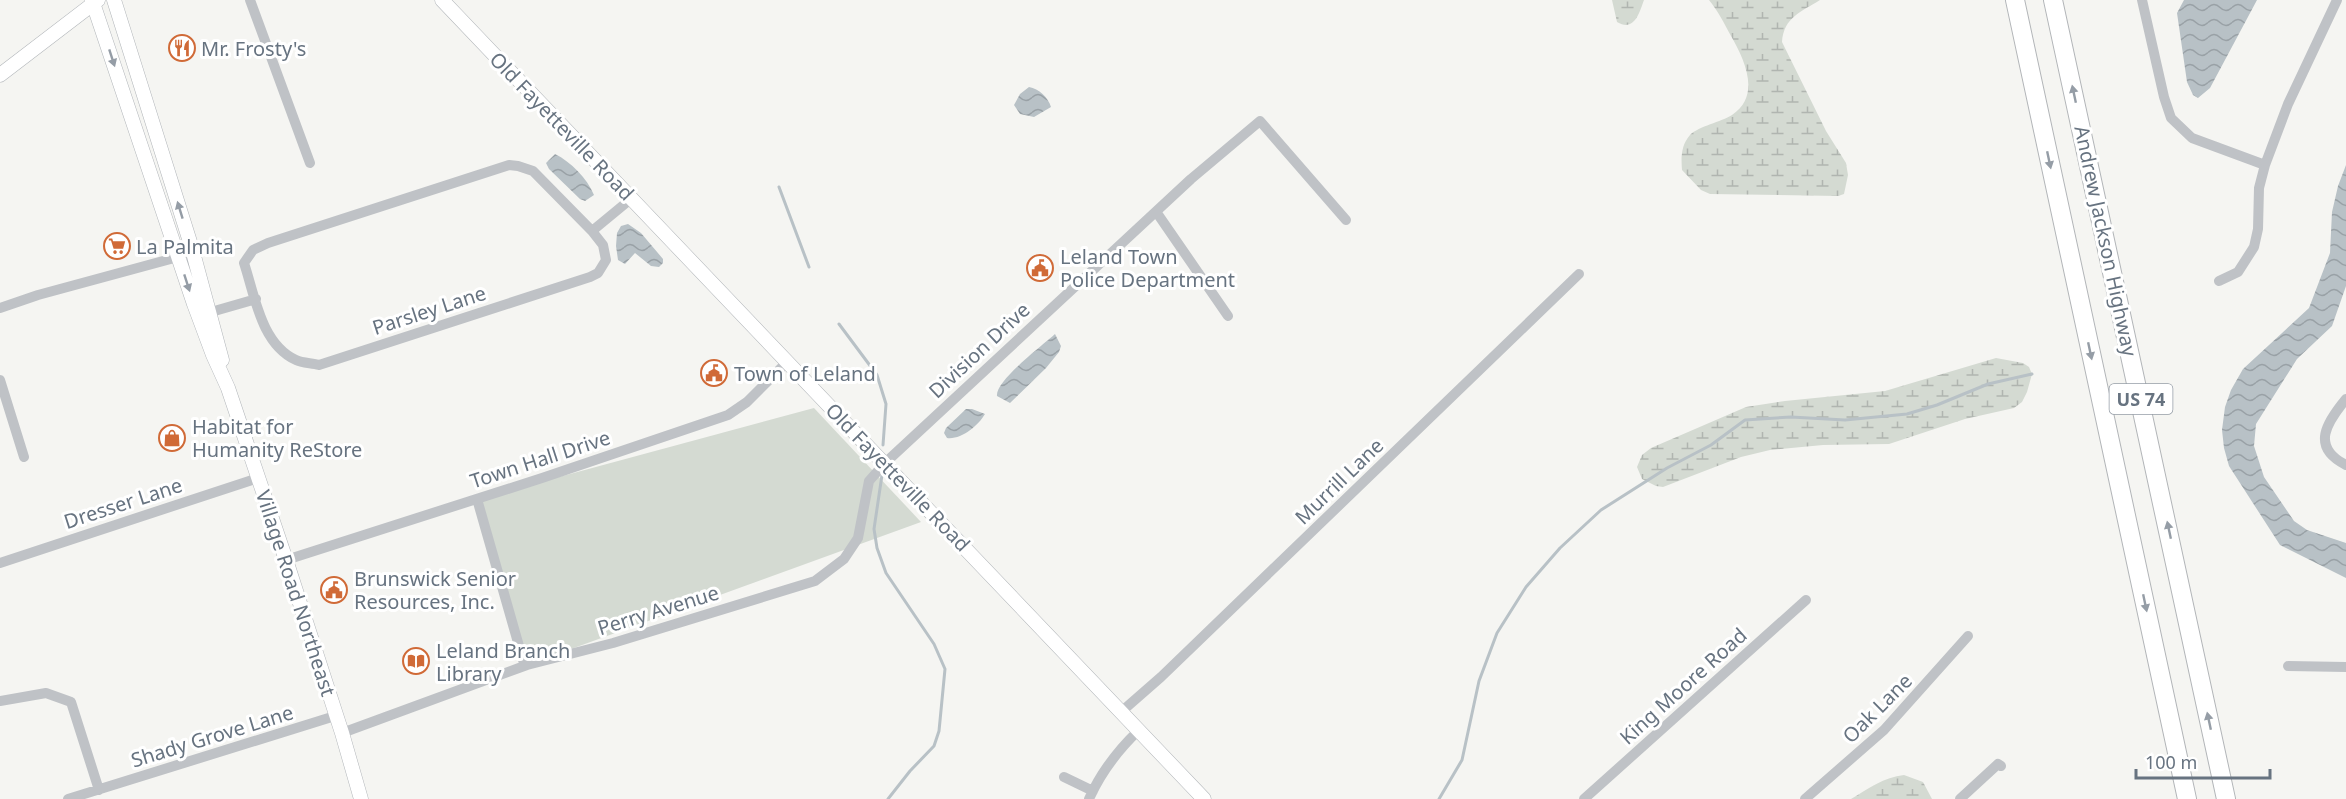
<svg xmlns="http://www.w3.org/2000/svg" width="2346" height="799" font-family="'Noto Sans',sans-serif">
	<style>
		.wetland { fill: url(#wetland-marsh) }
		.park { fill: #d4dad2 }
		.water { fill: url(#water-waves) }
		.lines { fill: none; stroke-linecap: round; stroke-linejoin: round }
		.stream { stroke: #b8c1c6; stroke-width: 3 }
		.secondary-casing { stroke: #b2b6ba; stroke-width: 15 }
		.highway-casing { stroke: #b2b5b8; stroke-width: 20 }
		.street { stroke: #bfc2c6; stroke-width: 10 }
		.secondary { stroke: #fff; stroke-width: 14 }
		.highway { stroke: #fff; stroke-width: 18 }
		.oneway { fill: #959da6 }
		.labels { text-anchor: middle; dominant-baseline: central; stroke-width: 6; stroke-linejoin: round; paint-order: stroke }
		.shield { fill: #fff; stroke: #959da6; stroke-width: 1.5 }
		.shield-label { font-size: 18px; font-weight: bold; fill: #677380 }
		.poi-label { font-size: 20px; fill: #677380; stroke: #fff; text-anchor: start }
		.street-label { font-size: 20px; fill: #677380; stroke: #fff }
	</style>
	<defs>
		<pattern id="wetland-marsh" width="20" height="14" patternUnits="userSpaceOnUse" patternTransform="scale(1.5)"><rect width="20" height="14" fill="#d4dad2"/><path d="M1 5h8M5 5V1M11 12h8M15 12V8" fill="none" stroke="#b0b5b0"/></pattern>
		<pattern id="water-waves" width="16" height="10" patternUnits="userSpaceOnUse" patternTransform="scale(1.5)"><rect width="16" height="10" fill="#b8c1c6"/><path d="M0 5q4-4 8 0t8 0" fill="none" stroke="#99a1a6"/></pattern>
	</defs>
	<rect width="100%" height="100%" fill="#f5f5f2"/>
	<path class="wetland" d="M1612,0H1644C1639,14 1634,32 1617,22Z
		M1709,0H1820C1801,12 1784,17 1782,42L1826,131L1846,163L1848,175L1844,194L1838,196L1710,194L1701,190L1682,170C1681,158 1681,145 1690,135C1699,126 1721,122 1732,115C1762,95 1744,59 1731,36C1724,23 1718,11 1709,0Z
		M1996,358L2023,363L2029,367L2032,374L2027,392L2022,402L2014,408L1965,419L1889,444L1823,445L1770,450L1741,457L1663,487L1656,486L1642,479L1637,467L1642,455L1651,448L1746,407L1785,401L1885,391Z
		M1904,775L1923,782L1932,799H1851C1868,789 1884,777 1904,775Z"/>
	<path class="park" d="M814,408L921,522L527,665L477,499Z"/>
	<path class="water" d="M2184,0H2257L2210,88L2198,98L2193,95L2187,82L2177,13Z
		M1029,87C1039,89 1048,97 1051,107L1034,117L1020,114L1014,105L1020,94Z
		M555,154C571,162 587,178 594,195L585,201L580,199L549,169L546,163Z
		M2346,165V286L2332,326L2297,359L2256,424L2254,446L2264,477L2294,521L2307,530L2346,543V578L2280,545L2229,466L2224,448L2222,430L2225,407L2231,390L2243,369L2309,308L2330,253L2332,212L2338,186Z
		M628,224L641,233L663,259V263L659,267L651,266L635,253L625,264L618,260L616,246L617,233L621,226Z
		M1055,334L1061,346L1059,352L1046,368L1010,403L997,396C995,381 1043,345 1055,334Z
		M966,409H972L985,414C978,426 961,440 947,438L944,433L946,428Z"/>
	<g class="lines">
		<path class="stream" d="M779,187L809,267
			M839,324L877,375L886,404L883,445
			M882,475L874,529L877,548L886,573L934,644L945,669L939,731L934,746L910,771L888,799
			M1439,799L1462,760L1479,681L1497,633L1526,587L1560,548L1601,510L1667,468L1711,445L1745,420L1791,417L1845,420L1907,414L1937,405L1988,384L2032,374"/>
		<defs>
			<path id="secondary" d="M92,0L194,304L213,355L228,388L286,560L342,733L361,799
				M114,0L191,245L222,360
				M442,0L1204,799
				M0,75L98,0"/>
			<path id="highway" d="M2015,0L2187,799
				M2053,0L2226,799"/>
		</defs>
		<use href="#secondary" class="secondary-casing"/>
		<use href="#highway" class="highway-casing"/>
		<path class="street" d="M250,0L310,163
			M2142,0L2164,97L2171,118L2192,138L2265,165
			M1157,213L1228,316
			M592,231L603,245L606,260L598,273L590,277L319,365C312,363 302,363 296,360C261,344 255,296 244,263L253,250L268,243L509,165L518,166L533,171L592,231L632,198
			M2219,281L2238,272L2254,247L2258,229L2259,188L2265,165L2288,104L2337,0
			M0,308L38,295L178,257
			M204,314L256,299
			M0,380L24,457
			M2346,399C2327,422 2310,447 2346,465
			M477,499L523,660L527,665
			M286,560L542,478L728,415L747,402L788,361
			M0,563L258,478
			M2288,666L2346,667
			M0,701L46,693L71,702L99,790
			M1121,712L1161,677L1579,274
			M342,733L527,665L613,643L815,581L844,559L858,538L869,481L885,463L1191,179L1260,121L1346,220
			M1064,777L1093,791
			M68,799L335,716
			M1089,799C1101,772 1118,750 1139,730
			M1584,799L1806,600
			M1805,799L1884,730L1968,636
			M1960,799L1998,764L2001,766"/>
		<use href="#secondary" class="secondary"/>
		<use href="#highway" class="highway"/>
	</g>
	<defs><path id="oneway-solid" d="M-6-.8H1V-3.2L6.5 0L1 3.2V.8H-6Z" transform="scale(1.5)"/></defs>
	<g class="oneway">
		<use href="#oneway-solid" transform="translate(112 58) rotate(72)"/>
		<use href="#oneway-solid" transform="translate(2074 94) rotate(-102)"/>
		<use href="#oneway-solid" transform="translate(2049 160) rotate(78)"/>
		<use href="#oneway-solid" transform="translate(180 210) rotate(-107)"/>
		<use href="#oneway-solid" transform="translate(187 283) rotate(72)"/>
		<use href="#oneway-solid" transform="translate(2090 351) rotate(78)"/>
		<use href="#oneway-solid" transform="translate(2169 530) rotate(-102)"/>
		<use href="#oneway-solid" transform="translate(2145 603) rotate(78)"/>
		<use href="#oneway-solid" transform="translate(2209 721) rotate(-102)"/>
	</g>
	<defs>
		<symbol id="restaurant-ring" viewBox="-11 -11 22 22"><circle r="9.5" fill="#fff" stroke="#d06a37" stroke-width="1.5"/><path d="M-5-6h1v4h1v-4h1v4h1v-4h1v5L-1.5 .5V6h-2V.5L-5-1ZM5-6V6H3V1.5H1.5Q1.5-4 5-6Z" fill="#d06a37"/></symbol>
		<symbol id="supermarket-ring" viewBox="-11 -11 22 22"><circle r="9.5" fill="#fff" stroke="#d06a37" stroke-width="1.5"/><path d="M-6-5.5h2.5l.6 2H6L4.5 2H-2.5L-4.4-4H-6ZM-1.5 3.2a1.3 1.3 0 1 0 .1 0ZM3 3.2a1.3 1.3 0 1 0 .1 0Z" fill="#d06a37"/></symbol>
		<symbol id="civic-ring" viewBox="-11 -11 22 22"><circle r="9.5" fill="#fff" stroke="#d06a37" stroke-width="1.5"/><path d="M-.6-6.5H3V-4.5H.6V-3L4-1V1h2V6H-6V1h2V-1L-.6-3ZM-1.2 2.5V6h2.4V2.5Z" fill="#d06a37"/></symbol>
		<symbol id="shop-ring" viewBox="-11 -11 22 22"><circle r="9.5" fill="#fff" stroke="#d06a37" stroke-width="1.5"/><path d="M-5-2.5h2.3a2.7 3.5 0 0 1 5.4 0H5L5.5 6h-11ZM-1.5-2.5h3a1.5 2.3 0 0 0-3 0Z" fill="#d06a37"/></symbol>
		<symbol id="library-ring" viewBox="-11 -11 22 22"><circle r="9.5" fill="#fff" stroke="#d06a37" stroke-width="1.5"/><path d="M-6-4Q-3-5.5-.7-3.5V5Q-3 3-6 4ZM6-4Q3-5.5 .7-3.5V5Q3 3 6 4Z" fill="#d06a37"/></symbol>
	</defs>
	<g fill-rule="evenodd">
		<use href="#restaurant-ring" x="167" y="33" width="30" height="30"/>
		<use href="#supermarket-ring" x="102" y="231" width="30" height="30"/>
		<use href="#civic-ring" x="1025" y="253" width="30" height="30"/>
		<use href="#civic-ring" x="699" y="358" width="30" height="30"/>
		<use href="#shop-ring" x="157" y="423" width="30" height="30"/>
		<use href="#civic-ring" x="319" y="575" width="30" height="30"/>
		<use href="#library-ring" x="401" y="646" width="30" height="30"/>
	</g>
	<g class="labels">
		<rect class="shield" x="2109.5" y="384" width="63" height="30" rx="4.5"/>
		<g class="shield-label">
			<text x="2141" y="399">US 74</text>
		</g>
		<g class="poi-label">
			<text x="201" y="48">Mr. Frosty's</text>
			<text x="136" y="246">La Palmita</text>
			<text x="1060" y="256">Leland Town<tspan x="1060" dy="23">Police Department</tspan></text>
			<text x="734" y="373">Town of Leland</text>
			<text x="192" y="426">Habitat for<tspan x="192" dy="23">Humanity ReStore</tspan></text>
			<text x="354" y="578">Brunswick Senior<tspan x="354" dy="23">Resources, Inc.</tspan></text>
			<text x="436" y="650">Leland Branch<tspan x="436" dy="23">Library</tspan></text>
		</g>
		<g class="street-label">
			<text transform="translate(562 126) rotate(46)">Old Fayetteville Road</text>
			<text transform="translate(2106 241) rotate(78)">Andrew Jackson Highway</text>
			<text transform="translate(429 310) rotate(-18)">Parsley Lane</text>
			<text transform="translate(979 350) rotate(-43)">Division Drive</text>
			<text transform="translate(540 459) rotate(-18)">Town Hall Drive</text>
			<text transform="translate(898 477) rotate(46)">Old Fayetteville Road</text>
			<text transform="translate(1339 481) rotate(-44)">Murrill Lane</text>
			<text transform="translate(123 503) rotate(-18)">Dresser Lane</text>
			<text transform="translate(296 593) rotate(72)">Village Road Northeast</text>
			<text transform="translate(658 610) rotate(-17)">Perry Avenue</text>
			<text transform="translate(1683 686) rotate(-42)">King Moore Road</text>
			<text transform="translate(1877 708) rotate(-45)">Oak Lane</text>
			<text transform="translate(212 736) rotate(-17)">Shady Grove Lane</text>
		</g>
	</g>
	<path d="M2136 769v9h134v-9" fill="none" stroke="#677380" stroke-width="3"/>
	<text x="2145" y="769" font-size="18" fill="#677380" stroke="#ffffff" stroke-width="4.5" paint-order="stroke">100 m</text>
</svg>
